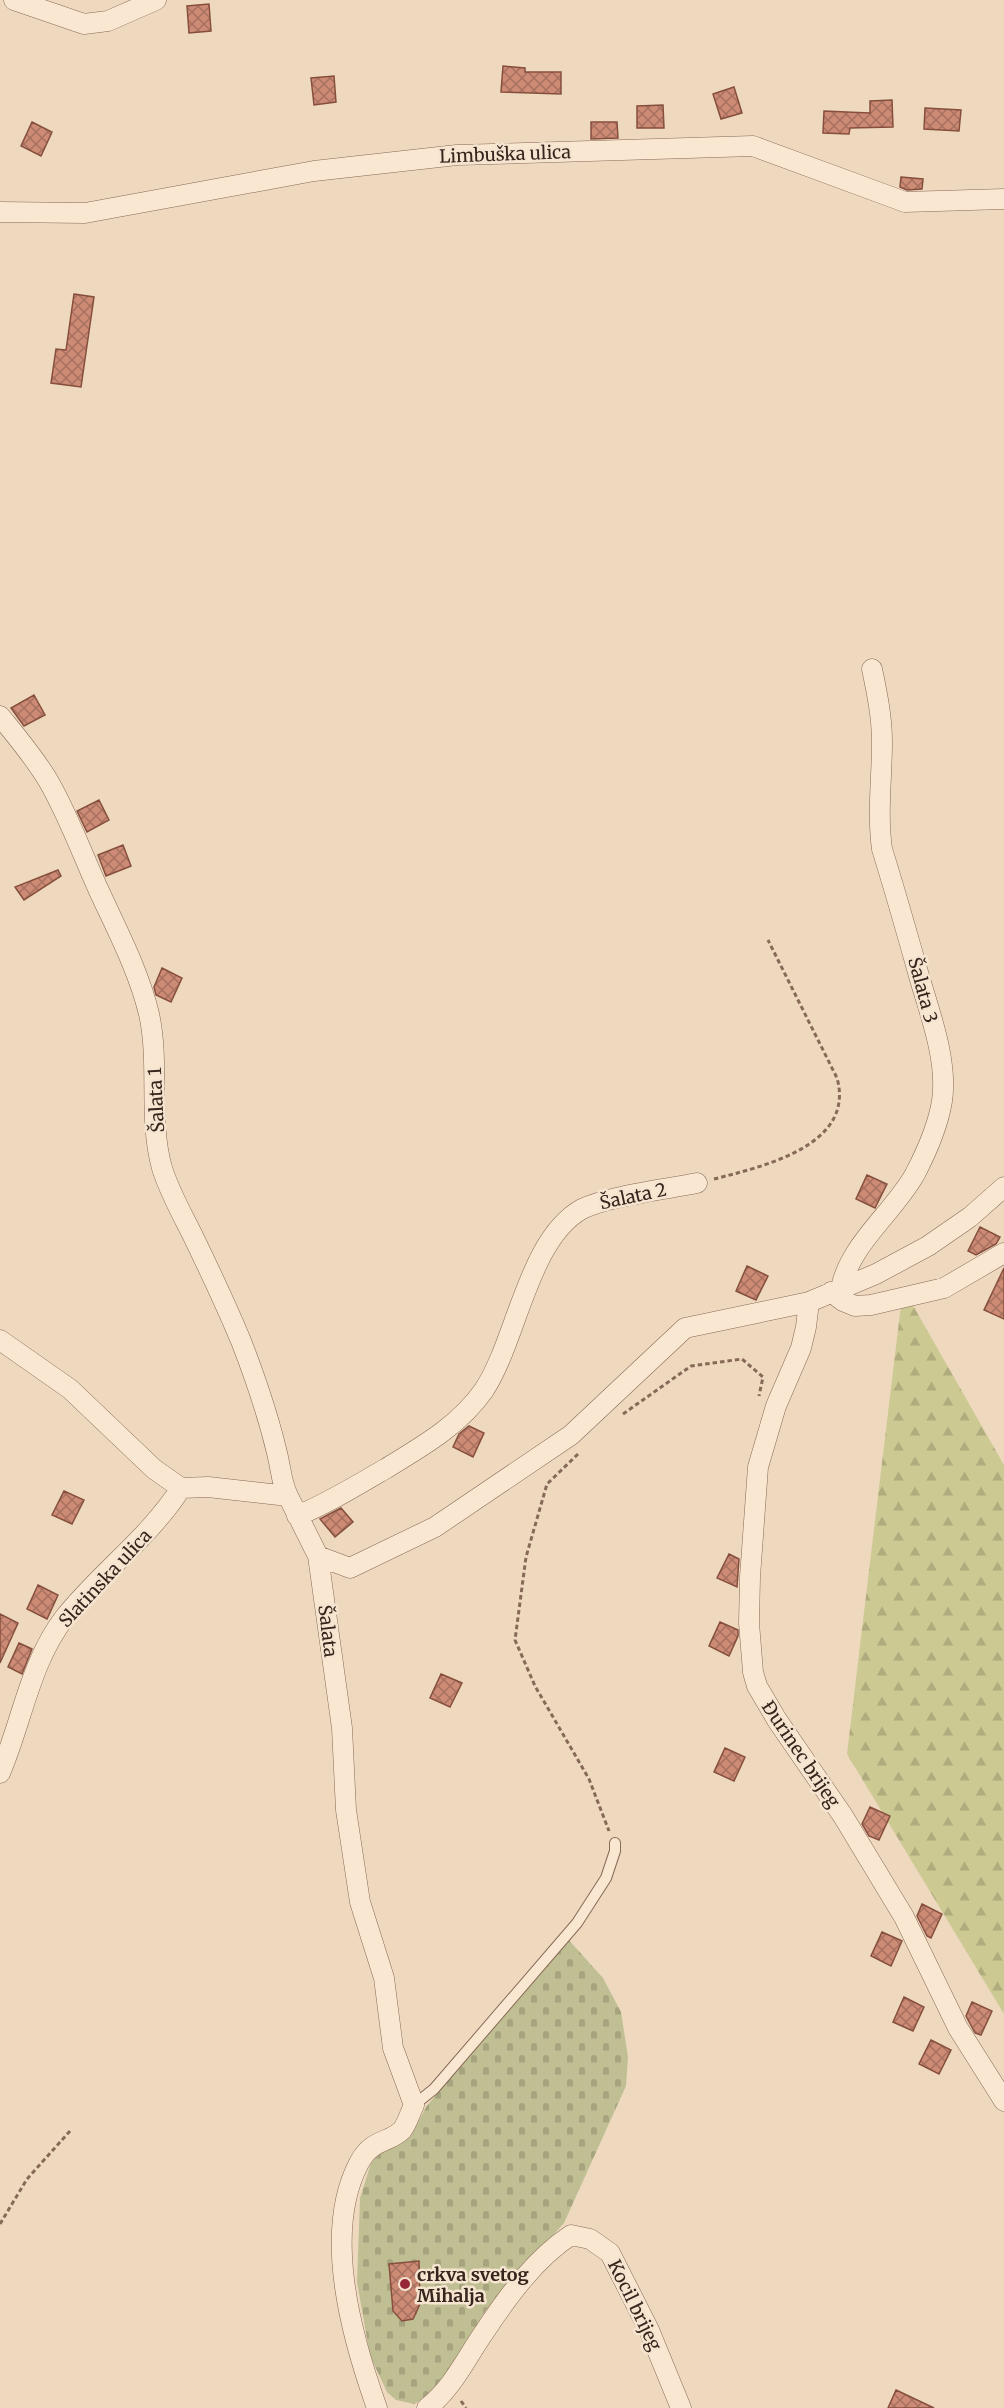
<svg xmlns="http://www.w3.org/2000/svg" width="1004" height="2408" font-family="Merriweather,serif">
	<style>
		.forest { fill: url(#forest-firs) }
		.cemetery { fill: url(#cemetery-stones) }
		.building { fill: url(#building-cross-hatch); stroke: #864f3d; stroke-width: 1.5 }
		.lines { fill: none; stroke-linecap: round; stroke-linejoin: round }
		.service-casing { stroke: #876957; stroke-width: 12 }
		.minor-casing { stroke: #876957; stroke-width: 21 }
		.path { stroke: #876957; stroke-width: 3; stroke-dasharray: 4.5 3; stroke-linecap: butt }
		.service { stroke: #f9e7d2; stroke-width: 10 }
		.minor { stroke: #f9e7d2; stroke-width: 20 }
		.poi-dot { fill: #962739; stroke: #f5e4cf; stroke-width: 2 }
		.labels { text-anchor: middle; dominant-baseline: central; stroke-width: 5; stroke-linejoin: round; paint-order: stroke }
		.street-label { font-size: 18px; fill: #36251c; stroke: #f5e4cf }
		.poi-label { font-size: 18px; font-weight: bold; fill: #36251c; stroke: #f5e4cf; text-anchor: start }
	</style>
	<defs>
		<pattern id="forest-firs" width="22" height="20" patternUnits="userSpaceOnUse" patternTransform="scale(1.5)"><rect width="22" height="20" fill="#ccc993"/><path d="M5 1l3.5 6h-7zM16 11l3.5 6h-7z" fill="#b0ac7e"/></pattern>
		<pattern id="cemetery-stones" width="16" height="16" patternUnits="userSpaceOnUse" patternTransform="scale(1.5)"><rect width="16" height="16" fill="#c0bf93"/><path d="M2 7V4a2 2 0 0 1 4 0v3zM10 15v-3a2 2 0 0 1 4 0v3z" fill="#a6a47e"/></pattern>
		<pattern id="building-cross-hatch" width="8" height="8" patternUnits="userSpaceOnUse" patternTransform="scale(1.5)"><rect width="8" height="8" fill="#cd8b75"/><path d="M0 0l8 8M0 8l8-8" fill="none" stroke="#a7715f"/></pattern>
	</defs>
	<rect width="100%" height="100%" fill="#eed9bf"/>
	<path class="forest" d="M903,1288L1004,1465V2014L847,1754Z"/>
	<path class="cemetery" d="M567,1938L603,1978L621,2012L628,2057L626,2086L564,2223L486,2310L435,2393L414,2404L396,2400L387,2392L370,2356L357,2282L360,2198L371,2163L380,2151L411,2136L426,2107Z"/>
	<path class="building" d="M209,4L211,31L189,33L187,6Z
		M503,66L525,68V72H561V94L501,92Z
		M334,76L336,102L314,105L311,78Z
		M734,87L742,113L721,119L713,94Z
		M892,100L893,127L850,128L849,134L823,133L824,111L870,113V101Z
		M663,105L664,128H637V106Z
		M925,108L961,110L959,131L924,129Z
		M32,122L52,132L41,156L21,146Z
		M591,122H617L618,138L591,139Z
		M901,177L923,179L922,189L907,190L900,187Z
		M74,294L94,297L81,387L51,383L56,349L66,350Z
		M34,695L45,715L24,726L11,708Z
		M99,800L109,820L87,832L77,811Z
		M123,845L131,866L106,876L98,855Z
		M58,870L61,876L24,900L15,887Z
		M162,968L182,978L171,1002L156,995L154,987Z
		M867,1175L887,1184L875,1208L856,1199Z
		M980,1227L1000,1237L996,1244L976,1255L968,1251Z
		M747,1266L768,1276L756,1300L736,1291Z
		M1004,1268V1319L984,1310Z
		M469,1426L484,1433L473,1457L453,1447L459,1434Z
		M64,1491L84,1500L72,1524L52,1515Z
		M341,1508L353,1522L335,1537L320,1519Z
		M729,1554L739,1559L737,1587L717,1578Z
		M38,1585L58,1595L47,1619L27,1609Z
		M0,1614L18,1623L0,1663Z
		M720,1622L738,1630V1636L729,1656L709,1646Z
		M19,1643L32,1649L22,1674L8,1667Z
		M441,1674L462,1683L450,1707L430,1698Z
		M725,1748L745,1757L734,1781L714,1772Z
		M870,1807L890,1816L879,1840L869,1836L862,1824Z
		M922,1904L942,1914L931,1938L927,1936L917,1916Z
		M882,1932L902,1941L891,1966L871,1956Z
		M904,1997L924,2007L913,2031L893,2022Z
		M972,2002L992,2011L981,2035L975,2033L966,2016Z
		M931,2040L951,2050L939,2074L919,2064Z
		M419,2261L420,2304L413,2319L402,2321L393,2311L389,2264Z
		M896,2390L934,2408H888Z"/>
	<g class="lines">
		<defs>
			<path id="service" d="M414,2105L434,2089L577,1923L606,1878L615,1851V1843"/>
			<path id="minor" d="M14,0L84,24L108,21L156,0
				M0,212L85,213L314,171L457,155L753,146L905,202L1004,199
				M0,716C17,737 35,758 49,782C69,817 83,856 100,893C118,932 139,972 149,1014C160,1064 148,1118 162,1168C169,1191 181,1212 192,1234C209,1269 226,1305 241,1341C255,1377 268,1415 277,1453C281,1468 281,1482 288,1496
				M841,1288C850,1244 894,1212 915,1174C927,1151 938,1126 942,1101C948,1061 930,1014 919,976C907,933 895,891 882,849C877,813 882,778 882,742C882,717 877,693 872,669
				M831,1292L843,1301L855,1306L871,1305L944,1288L1004,1253
				M809,1302L806,1327L801,1348L776,1406L758,1467L750,1577L749,1623L753,1672L757,1686L777,1720L843,1816L904,1917L958,2028L1004,2101
				M0,1340L70,1389L154,1469L181,1488L208,1487L288,1496L318,1556L342,1728L346,1810L360,1902L384,1978L393,2048L414,2105C410,2113 407,2124 402,2130C390,2143 372,2138 359,2163C322,2233 352,2338 377,2408
				M297,1516C328,1503 356,1486 385,1469C421,1447 459,1426 484,1390C517,1340 528,1239 582,1209C608,1196 667,1189 697,1183
				M318,1556L350,1568L435,1527L571,1435L685,1328L809,1302L876,1274L928,1246L970,1217L1004,1187
				M0,1773C22,1722 30,1662 65,1617C101,1572 149,1538 181,1488
				M427,2408C453,2388 466,2358 485,2331C508,2296 536,2258 571,2235L590,2239L610,2253L649,2330L681,2408"/>
		</defs>
		<use href="#service" class="service-casing"/>
		<use href="#minor" class="minor-casing"/>
		<path class="path" d="M714,1179C761,1167 856,1146 837,1078L768,940
			M623,1414L691,1366L742,1359L763,1377L759,1396
			M578,1454L547,1484L526,1557L515,1640L535,1686L589,1779L609,1831
			M0,2224L27,2179L70,2131
			M461,2401L466,2408"/>
		<use href="#service" class="service"/>
		<use href="#minor" class="minor"/>
	</g>
	<circle class="poi-dot" cx="405" cy="2284" r="6"/>
	<g class="labels">
		<g class="street-label">
			<text transform="translate(505 154) rotate(-2)">Limbuška ulica</text>
			<text transform="translate(923 990) rotate(75)">Šalata 3</text>
			<text transform="translate(156 1100) rotate(-93)">Šalata 1</text>
			<text transform="translate(633 1196) rotate(-12)">Šalata 2</text>
			<text transform="translate(105 1578) rotate(-47)">Slatinska ulica</text>
			<text transform="translate(328 1631) rotate(83)">Šalata</text>
			<text transform="translate(801 1754) rotate(56)">Đurinec brijeg</text>
			<text transform="translate(635 2305) rotate(64)">Kocil brijeg</text>
		</g>
		<g class="poi-label">
			<text x="417" y="2274">crkva svetog<tspan x="417" dy="21">Mihalja</tspan></text>
		</g>
	</g>
</svg>
